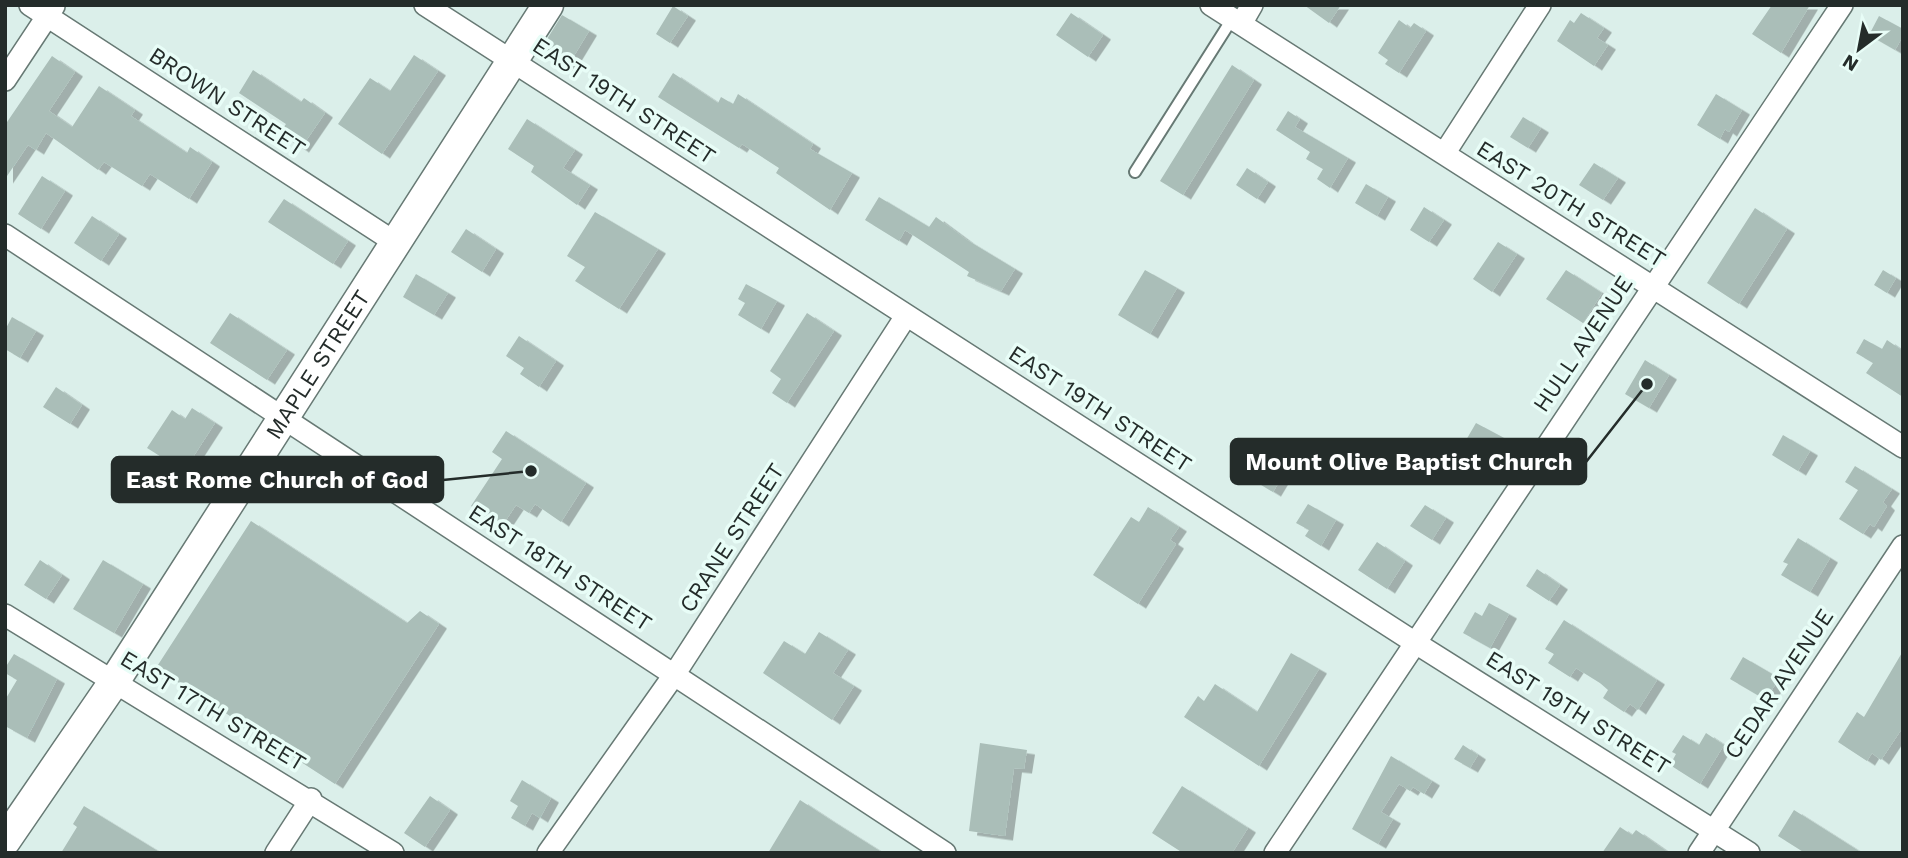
<svg xmlns="http://www.w3.org/2000/svg" width="1908" height="858" font-family="'Work Sans',sans-serif">
	<style>
		.building { fill: #aabeb8; filter: url(#shadow) }
		.lines { fill: none; stroke-linecap: round; stroke-linejoin: round }
		.service-casing { stroke: #677974; stroke-width: 14 }
		.minor-casing { stroke: #677974; stroke-width: 24 }
		.secondary-casing { stroke: #677974; stroke-width: 33 }
		.service { stroke: #fff; stroke-width: 10 }
		.minor { stroke: #fff; stroke-width: 21 }
		.secondary { stroke: #fff; stroke-width: 30 }
		.labels { text-anchor: middle; dominant-baseline: central; stroke-width: 7; stroke-linejoin: round; paint-order: stroke }
		.street-label { font-size: 23px; fill: #242c2a; stroke: #e8fdf7 }
		.leader { fill: none; stroke: #242c2a; stroke-width: 2.5 }
		.callout-dot { fill: #242c2a; stroke: #e8fdf7; stroke-width: 2.5 }
		.callout { fill: #242c2a; stroke: #242c2a; stroke-width: 2.5 }
		.callout-label { font-size: 24px; text-anchor: middle; font-weight: bold; fill: #fff }
	</style>
	<defs>
		<filter id="shadow"><feDropShadow dx="8" dy="4.5" stdDeviation="0" flood-color="#0004"/></filter>
	</defs>
	<rect width="100%" height="100%" fill="#dbefea"/>
	<path class="building" d="M1304,5H1341L1329,23Z
		M1772,5H1810L1781,53L1752,34Z
		M673,6L688,16L670,43L656,34Z
		M1071,13L1103,35L1088,57L1056,35Z
		M1581,13L1604,28L1597,38L1608,45L1594,66L1557,41L1570,20L1574,23Z
		M562,15L589,31L566,69L539,52Z
		M1879,16L1903,29V36L1895,50L1869,35Z
		M1399,20L1410,28L1414,23L1426,31L1399,73L1385,64L1388,60L1378,53Z
		M414,55L438,71L382,154L338,124L370,78L390,91Z
		M52,56L75,72L49,111L72,127L99,86L135,110L131,116L187,153L190,147L212,162L189,199L150,174L142,186L104,162L98,170L46,133L36,150L28,145L5,179V125Z
		M1232,65L1254,80L1183,195L1160,181Z
		M253,70L301,102L304,98L325,113L301,148L280,133L286,124L239,93Z
		M673,73L718,103L721,97L733,104L738,94L813,144L810,149L852,173L830,210L776,173L779,168L742,144L739,148L658,97Z
		M1716,94L1742,110L1729,132L1725,129L1720,139L1697,125Z
		M1288,111L1300,119L1295,127L1348,158L1330,188L1317,179L1323,169L1306,159L1310,152L1276,130Z
		M1523,117L1541,128L1528,148L1510,137Z
		M527,119L575,150L563,168L590,185L577,205L531,172L534,166L508,149Z
		M1594,163L1618,178L1603,200L1579,185Z
		M1247,168L1268,182L1257,199L1236,185Z
		M42,176L65,191L41,229L18,214Z
		M1366,184L1388,197L1377,216L1355,203Z
		M879,197L929,227L936,217L967,240L1015,269L1001,291L967,276L969,272L905,230L899,241L865,220Z
		M284,199L348,241L333,264L268,222Z
		M1424,207L1444,220L1429,242L1410,230Z
		M1755,208L1787,229L1739,304L1707,283Z
		M595,212L658,249L619,309L575,281L585,267L567,256Z
		M92,216L119,234L101,261L74,243Z
		M466,229L496,249L482,272L451,252Z
		M1498,242L1517,254L1492,292L1473,279Z
		M1145,270L1177,288L1150,334L1118,315Z
		M1566,270L1602,293L1583,323L1546,299Z
		M1883,270L1896,278L1887,293L1874,285Z
		M416,274L448,293L434,315L403,297Z
		M746,284L777,301L761,329L738,315L745,303L738,299Z
		M230,313L287,350L267,380L210,343Z
		M807,313L834,331L787,403L772,393L781,379L770,371Z
		M12,317L36,331L20,358L5,349V330Z
		M519,336L556,361L539,387L520,374L524,368L506,356Z
		M1864,339L1882,349L1887,340L1903,351V397L1866,373L1873,363L1856,353Z
		M1645,360L1669,375L1649,408L1625,394Z
		M56,387L82,405L70,424L43,407Z
		M192,408L215,423L184,471L147,448L172,410L185,419Z
		M1476,423L1504,438L1490,463L1462,447Z
		M506,431L586,483L561,522L535,504L529,513L516,505L502,526L471,506L502,459L492,452Z
		M1783,435L1810,451L1798,471L1772,455Z
		M1277,440L1297,452L1273,492L1253,480Z
		M1855,466L1892,489L1883,502L1887,506L1874,527L1870,524L1863,534L1839,519L1858,490L1845,482Z
		M1308,504L1336,520L1321,546L1305,536L1309,530L1296,523Z
		M1425,505L1446,518L1432,540L1410,526Z
		M1148,507L1179,527L1170,540L1176,544L1138,604L1093,575L1131,517L1139,522Z
		M251,521L407,623L420,611L439,624L335,784L156,668Z
		M1798,538L1830,558L1810,592L1781,575L1788,564L1783,562Z
		M1377,542L1405,561L1387,589L1358,570Z
		M40,560L62,575L46,599L24,585Z
		M103,560L143,584L114,633L73,609Z
		M1537,569L1560,585L1549,601L1526,586Z
		M1489,603L1509,614L1490,648L1463,633L1475,612L1482,616Z
		M1564,620L1657,680L1638,710L1630,704L1624,712L1603,698L1608,690L1600,683L1576,668L1570,677L1548,663L1554,654L1545,649Z
		M819,632L848,650L833,673L854,686L832,720L763,673L784,641L805,654Z
		M1903,651V727L1881,760L1872,753L1867,761L1838,742L1857,712L1864,717Z
		M1291,653L1319,669L1259,766L1184,717L1198,696L1204,701L1215,684L1257,712Z
		M14,654L57,679L27,738L5,726V700L17,680L5,673V668Z
		M1743,657L1779,678L1766,700L1730,679Z
		M1706,733L1724,745L1700,784L1670,765L1676,754L1672,752L1683,735L1699,745Z
		M980,743L1027,750L1024,769L1014,768L1005,836L969,831Z
		M1463,745L1478,755L1470,768L1454,759Z
		M1391,756L1432,781L1424,794L1413,787L1410,791L1399,784L1381,812L1393,819L1378,844L1352,829Z
		M522,780L551,798L540,818L532,813L525,826L511,818L518,806L510,801Z
		M1182,786L1248,828L1232,853H1183L1152,833Z
		M430,796L450,810L425,847L404,833Z
		M800,800L829,819L883,853H768Z
		M84,806L161,853H61L77,827L73,824Z
		M1794,810L1862,853H1805L1778,836Z
		M1620,827L1632,835L1636,830L1669,853H1602Z"/>
	<g class="lines">
		<defs>
			<path id="service" d="M1135,172L1232,19"/>
			<path id="minor" d="M30,5L396,243
				M425,5L1414,642L1749,853
				M1211,5L1903,447
				M1241,24L1252,5
				M5,80L54,6
				M1444,154L1540,5
				M5,235L945,853
				M5,615L393,853
				M276,853L311,799
				M548,853L674,675L906,316
				M1275,853L1842,5
				M1699,853L1903,546"/>
			<g id="secondary">
				<path id="s1" d="M5,841L114,682L548,5"/>
			</g>
		</defs>
		<use href="#service" class="service-casing"/>
		<use href="#minor" class="minor-casing"/>
		<use href="#secondary" class="secondary-casing"/>
		<use href="#service" class="service"/>
		<use href="#minor" class="minor"/>
		<use href="#secondary" class="secondary"/>
	</g>
	<g class="labels">
		<g class="street-label">
			<text transform="translate(624 101) rotate(33)">EAST 19TH STREET</text>
			<text transform="translate(227 102) rotate(33)">BROWN STREET</text>
			<text transform="translate(1571 204) rotate(32)">EAST 20TH STREET</text>
			<text transform="translate(1583 344) rotate(-56)">HULL AVENUE</text>
			<text stroke="none"><textPath href="#s1" startOffset="570">MAPLE STREET</textPath></text>
			<text transform="translate(1100 409) rotate(33)">EAST 19TH STREET</text>
			<text transform="translate(732 538) rotate(-57)">CRANE STREET</text>
			<text transform="translate(560 568) rotate(33)">EAST 18TH STREET</text>
			<text transform="translate(1779 684) rotate(-56)">CEDAR AVENUE</text>
			<text transform="translate(213 711) rotate(31)">EAST 17TH STREET</text>
			<text transform="translate(1578 713) rotate(32)">EAST 19TH STREET</text>
		</g>
	</g>
	<path class="leader" d="M1647 384L1586 462M531 471L443 480"/>
	<g class="callout-dot">
		<circle cx="1647" cy="384" r="7"/>
		<circle cx="531" cy="471" r="7"/>
	</g>
	<g class="callout">
		<rect x="1231" y="439" width="355" height="45" rx="7"/>
		<rect x="112" y="457" width="331" height="45" rx="7"/>
	</g>
	<g class="callout-label">
		<text x="1409" y="470">Mount Olive Baptist Church</text>
		<text x="277" y="488">East Rome Church of God</text>
	</g>
	<rect width="1908" height="858" fill="none" stroke="#242c2a" stroke-width="14"/>
	<g transform="translate(1859 49) rotate(212)" stroke="#e8fdf7" stroke-width="5" paint-order="stroke">
	<path d="M0-5L12 26L0 18L-12 26Z" fill="#242c2a"/>
	<text y="-10" font-size="19" font-weight="bold" text-anchor="middle" fill="#242c2a">N</text>
	</g>
</svg>
